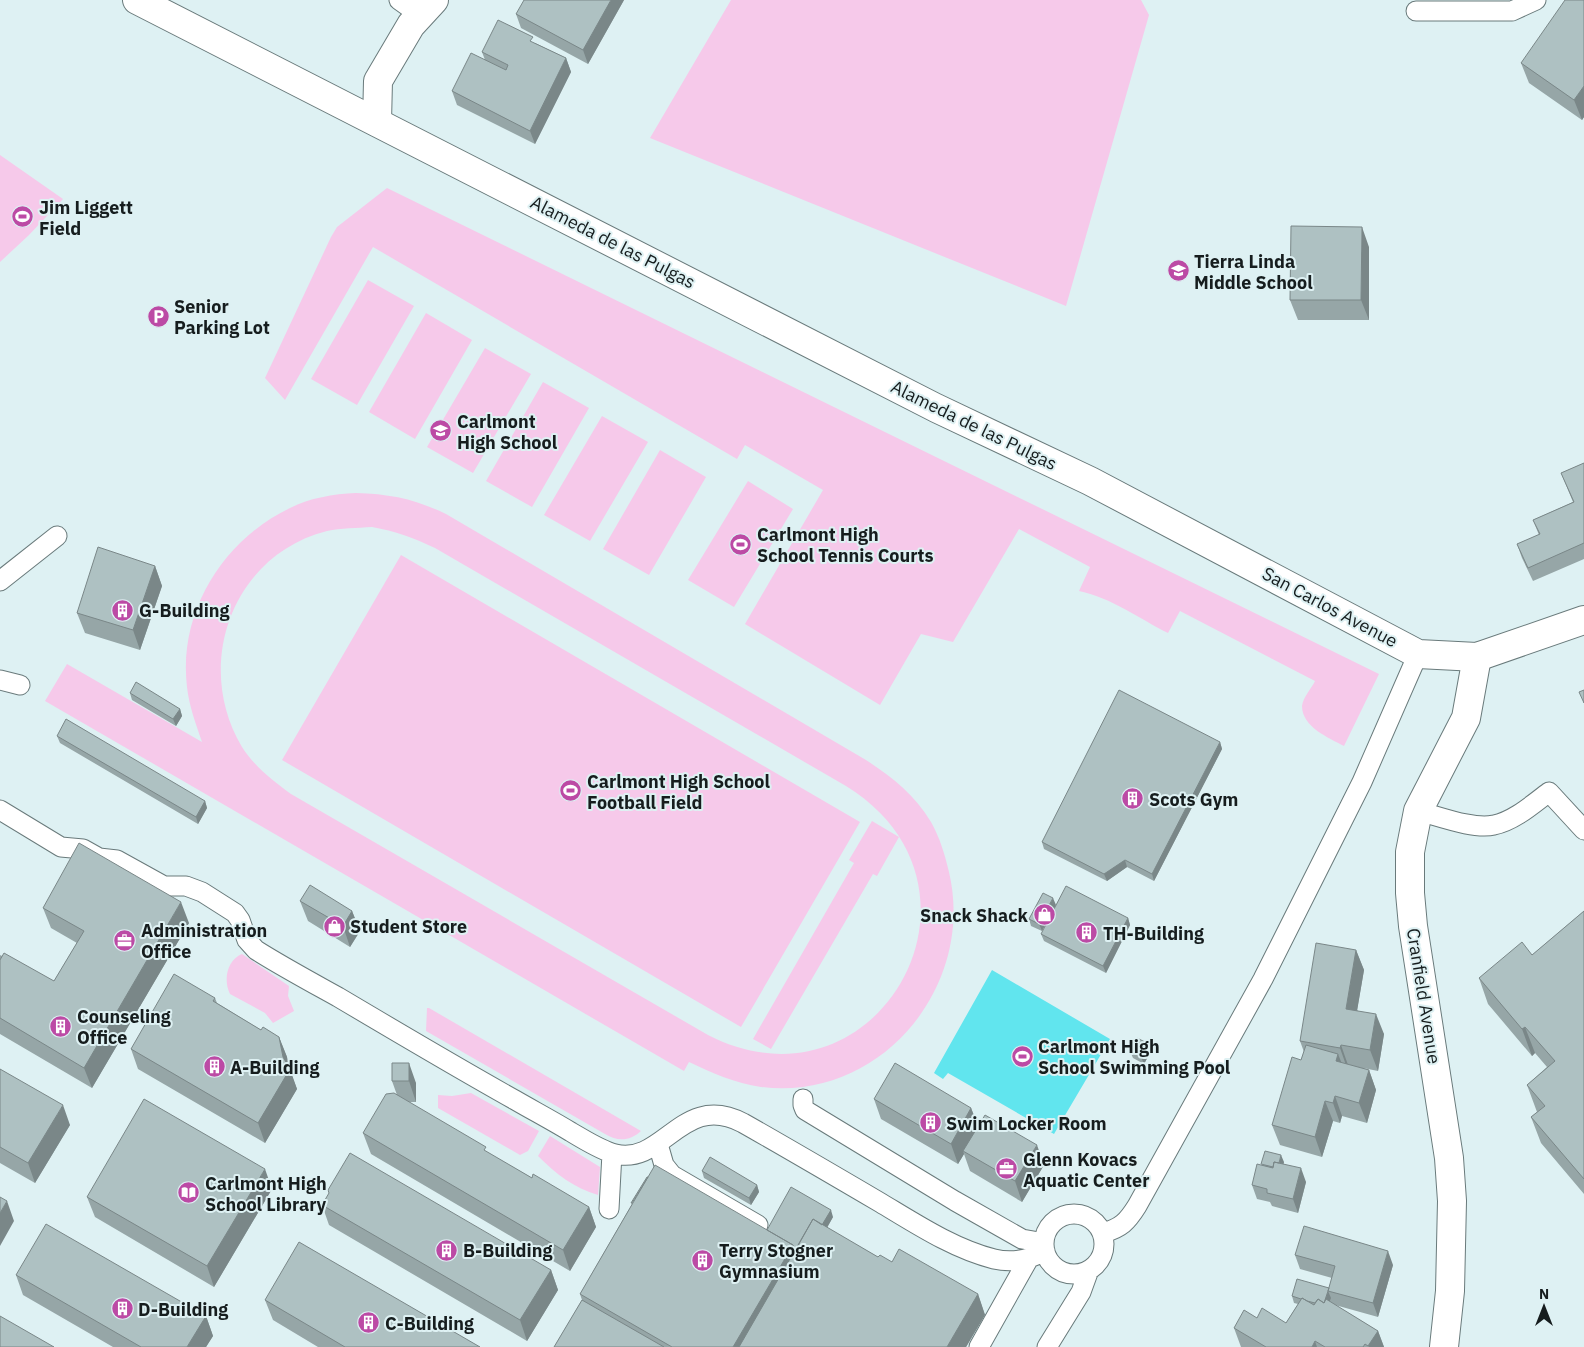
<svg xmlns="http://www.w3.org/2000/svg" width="1584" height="1347" font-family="'IBM Plex Sans',sans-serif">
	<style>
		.green { fill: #f6c9ea; fill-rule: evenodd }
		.water { fill: #61e5ee }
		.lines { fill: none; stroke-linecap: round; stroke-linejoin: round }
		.service-casing { stroke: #697a7b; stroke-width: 21 }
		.minor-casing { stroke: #697a7b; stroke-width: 30 }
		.secondary-casing { stroke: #697a7b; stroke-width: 30 }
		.service { stroke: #fff; stroke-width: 19 }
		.minor { stroke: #fff; stroke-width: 28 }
		.secondary { stroke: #fff; stroke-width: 28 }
		.wall { fill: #96a6a7 }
		.shaded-wall { fill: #7a8788 }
		.building { fill: #aec1c2; stroke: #7a8788 }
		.labels { text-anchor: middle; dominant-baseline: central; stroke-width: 4; stroke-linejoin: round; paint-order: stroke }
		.poi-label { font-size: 18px; font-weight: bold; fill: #161d1e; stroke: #def1f3; text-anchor: start }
		.street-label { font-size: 18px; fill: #161d1e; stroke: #def1f3 }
	</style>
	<rect width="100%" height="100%" fill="#def1f3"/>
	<path class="green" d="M731,0H1141L1149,15L1066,306L650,138Z
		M0,155L63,199L29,235L0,262Z
		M387,188L1379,674L1344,746C1329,738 1302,727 1302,706C1303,697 1312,688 1315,681L1180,611L1168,633C1138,618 1112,598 1079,591L1090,567L1019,529L953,642L921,634L880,705L745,624L823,490L745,445L737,459L373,247L285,400L265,378L331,237L337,227Z
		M368,280L414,306L357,405L311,379Z
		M426,313L472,340L415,439L369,412Z
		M485,348L531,374L473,473L427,447Z
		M543,382L589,408L532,507L486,481Z
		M602,416L648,442L590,541L544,515Z
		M660,450L706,477L649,575L603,549Z
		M748,481L793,509L734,607L688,580Z
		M356,493C390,494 415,499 446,514L866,760C892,777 914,794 931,822C940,838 945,855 949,872C976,987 880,1102 761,1087C735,1083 712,1073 689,1062L684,1071L45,701L67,664L202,742C196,724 189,706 187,687C178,612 223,540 290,508C310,498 333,494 356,493ZM372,527C395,531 414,538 435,548L846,786C1010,887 877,1122 708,1035L291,794C273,781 254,766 242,747C193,665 232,555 327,531C341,528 357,528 372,527Z
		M401,555L860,822L741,1027L282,760Z
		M872,821L899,837L877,876L873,874L771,1049L753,1039L854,863L849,860Z
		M242,954L289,986L288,996L294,1011L273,1023L265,1013L230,994C223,980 227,960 242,954Z
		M427,1008H429L641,1131C630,1141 618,1142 605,1134L426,1031Z
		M471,1093L539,1131L528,1151L520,1155L438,1108V1095L452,1096Z
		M550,1136L600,1167L598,1195C574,1188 556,1174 538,1156Z"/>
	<path class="water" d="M992,970L1110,1039L1054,1134L948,1073L943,1079L934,1073Z"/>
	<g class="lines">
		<defs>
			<path id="service" d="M399,0L420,15
				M1416,11H1512L1536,0
				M0,581L57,536
				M0,680L20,685
				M0,810L61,847L83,849L99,858L117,860L164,886H186L202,892L235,913L240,920L247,940L256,950C283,967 311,982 338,997C397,1032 456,1067 515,1100C534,1111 553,1121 571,1132C585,1140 600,1150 615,1154C664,1166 682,1091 743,1123C789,1149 835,1176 881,1203C916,1224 954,1249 994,1259C1011,1263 1029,1260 1045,1251
				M1418,811C1438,816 1474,830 1494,825C1514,821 1533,804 1549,792L1584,830
				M803,1099V1105L805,1110L955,1201L1022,1239L1039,1242L1044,1241
				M658,1144L664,1165L672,1175L758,1225
				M609,1209L612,1153
				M1044 1244a30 30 0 1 1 60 0a30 30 0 1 1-60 0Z
				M1103,1233C1121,1228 1127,1222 1137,1206L1263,979L1362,782L1418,654
				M979,1347L1029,1258
				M1047,1347L1081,1292L1089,1270"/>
			<path id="minor" d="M377,122L378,81L411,25L434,0
				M1444,1347L1450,1291L1452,1201L1449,1158L1413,926L1410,893V852L1418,811L1466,718L1477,657"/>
			<path id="secondary" d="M137,0L936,408L1090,481L1418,654L1477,657L1584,620"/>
		</defs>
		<use href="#service" class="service-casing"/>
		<use href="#minor" class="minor-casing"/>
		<use href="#secondary" class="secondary-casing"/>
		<use href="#service" class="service"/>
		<use href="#minor" class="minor"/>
		<use href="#secondary" class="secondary"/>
	</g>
	<path class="wall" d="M624,0L588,64L521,28L516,14Z
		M1584,0V117L1582,120L1529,83L1521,63Z
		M535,43L566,58L571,72L535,144L457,105L452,91L485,60L482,52Z
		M1369,247V320H1298L1290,300Z
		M1584,463V559L1533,581L1522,558L1517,544L1539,535L1533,520L1573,502L1561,473Z
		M155,566L162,586L140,650L85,633L77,613Z
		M130,693L180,709L182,716L176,726L132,700Z
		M57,736L205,801L207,808L198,824L60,743Z
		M1220,742L1222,749L1154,881L1127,867L1107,881L1044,849L1042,842Z
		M300,901L352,911L360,931L350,947L308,921Z
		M1056,905L1042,931L1031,926L1029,919Z
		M43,908L189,923L92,1088L0,1034V955L54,981L77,943L51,928Z
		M1584,911V1194L1541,1143L1531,1117L1537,1112L1527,1085L1547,1067L1535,1053L1532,1056L1488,1004L1479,978L1532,955Z
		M1128,918L1130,925L1106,973L1044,941L1041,934Z
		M1356,950L1364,970L1357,1010L1384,1034L1378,1071L1363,1068L1369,1070L1376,1090L1367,1123L1342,1116L1340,1123L1333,1121L1322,1157L1280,1145L1272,1125L1301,1060L1304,1052L1300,1041Z
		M215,998L217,1003L261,1030L279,1037L287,1057L288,1066L297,1089L265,1143L138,1069L131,1049Z
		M1149,1044L1151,1051L1144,1064L1133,1058L1130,1051Z
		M392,1063L416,1083V1102H408L488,1153L532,1178L589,1207L596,1227L570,1271L371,1154L363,1133L397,1095L392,1081Z
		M0,1069L70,1125L35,1183L0,1163Z
		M874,1099L971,1108L978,1126L1044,1165L1022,1202L970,1171L964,1154L958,1164L881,1119Z
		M1284,1162L1283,1164L1306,1182L1298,1213L1272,1206L1270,1202L1257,1199L1252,1185L1262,1165Z
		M702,1171L757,1185L759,1192L751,1205L704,1178Z
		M272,1189L214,1287L95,1217L87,1197Z
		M631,1203L767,1230L833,1217L827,1228L878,1257L978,1294L985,1315L966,1347H554L582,1300L580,1294L632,1204Z
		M322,1205L551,1270L558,1290L527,1341L329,1225Z
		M1295,1255L1393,1265L1378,1317L1335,1305L1378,1331L1384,1347H1241L1234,1328L1257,1318L1286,1323L1298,1304L1294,1303L1292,1296L1329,1288L1332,1278L1300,1269Z
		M16,1275L206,1316L213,1336L206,1347H113L23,1295Z
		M265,1300L480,1347H318L273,1320Z"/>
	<path class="shaded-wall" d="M611,0H624L588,64L583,50Z
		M566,58L571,72L535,144L530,131Z
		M1584,86V117L1582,120L1574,100Z
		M1362,227L1369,247V320L1361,300Z
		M155,566L162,586L140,650L133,630Z
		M180,709L182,716L176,726L173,719Z
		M1220,742L1222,749L1154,881L1152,874Z
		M205,801L207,808L198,824L196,817Z
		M1125,860L1127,867L1107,881L1104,874Z
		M1053,898L1056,905L1042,931L1039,924Z
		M181,902L189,923L92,1088L84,1068Z
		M352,911L360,931L350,947L343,926Z
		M1128,918L1130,925L1106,973L1103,966Z
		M1356,950L1364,970L1354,1029L1346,1009Z
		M1376,1014L1384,1034L1378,1071L1370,1050Z
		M1525,1027L1535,1053L1532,1056L1522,1029Z
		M279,1037L287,1057L289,1070L290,1069L297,1089L265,1143L258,1123L283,1057Z
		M1149,1044L1151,1051L1144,1064L1141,1057Z
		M1341,1045L1348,1065L1347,1068L1340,1048Z
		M1338,1054L1346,1074L1336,1061Z
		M409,1063L416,1083V1102L409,1081Z
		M1369,1070L1376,1090L1367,1123L1359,1103Z
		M1335,1096L1342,1116L1340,1123L1333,1103Z
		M1325,1101L1333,1121L1322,1157L1315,1137Z
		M63,1105L70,1125L35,1183L28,1163Z
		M971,1108L979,1128L963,1151L964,1154L958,1164L951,1144Z
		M1037,1145L1044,1165L1022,1202L1015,1181Z
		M1281,1155L1284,1162L1281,1175L1278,1168Z
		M1301,1168L1306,1182L1298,1213L1293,1199Z
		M265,1169L272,1189L214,1287L207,1266Z
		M757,1185L759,1192L751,1205L749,1198Z
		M7,1201L14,1221L0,1246V1213Z
		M589,1207L596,1227L570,1271L563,1250Z
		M831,1210L833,1217L758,1347H733L793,1245Z
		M1388,1251L1393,1265L1378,1317L1373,1303Z
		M551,1270L558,1290L527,1341L520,1320Z
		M1328,1291L1331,1298L1325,1313L1323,1306Z
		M978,1294L985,1315L966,1347H947Z
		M206,1316L213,1336L206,1347H187Z
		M1378,1331L1384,1347H1369L1368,1346Z
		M1315,1341L1317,1347H1312Z"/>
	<path class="building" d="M524,0H611L583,50L516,14Z
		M1565,0H1584V86L1574,100L1521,63Z
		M498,20L533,37L530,41L566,58L530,131L452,91L471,53L506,70L508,65L482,52Z
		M1291,226L1362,227L1361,300H1290Z
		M1584,463V543L1528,568L1517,544L1540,534L1533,520L1574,502L1561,473Z
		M98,547L155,566L133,630L77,613Z
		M136,682L180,709L173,719L130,693Z
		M1119,690L1220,742L1152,874L1125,860L1104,874L1042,842Z
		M1584,690V703L1579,692Z
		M66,719L205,801L196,817L57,736Z
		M79,843L181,902L84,1068L0,1018V960L4,953L54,981L84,931L43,908Z
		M310,885L352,911L343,926L300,901Z
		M1066,886L1128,918L1103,966L1041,934Z
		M1043,893L1053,898L1039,924L1029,919Z
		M1584,911V1179L1531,1117L1545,1106L1527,1085L1555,1061L1525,1027L1522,1029L1479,978L1522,942L1532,955Z
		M1316,943L1356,950L1346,1009L1376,1014L1370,1050L1341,1045L1340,1048L1300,1041Z
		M174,974L215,998L213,1001L261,1030L263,1027L279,1037L283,1057L290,1069L258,1123L131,1049Z
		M1137,1038L1149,1044L1141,1057L1130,1051Z
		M1306,1045L1338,1054L1336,1061L1369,1070L1359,1103L1335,1096L1333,1103L1325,1101L1315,1137L1272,1125L1292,1057L1301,1060Z
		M392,1063H409V1081H392Z
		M895,1063L971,1108L951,1144L874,1099Z
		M0,1069L63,1105L28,1163L0,1147Z
		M394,1093L486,1147L484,1150L532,1178L533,1174L589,1207L563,1250L363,1133L386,1094Z
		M144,1099L265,1169L207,1266L87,1197Z
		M985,1115L1037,1145L1015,1181L963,1151Z
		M1265,1151L1281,1155L1279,1163L1274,1162L1273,1167L1261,1164Z
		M350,1153L551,1270L520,1320L322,1205L329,1193L328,1190Z
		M710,1157L757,1185L749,1198L702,1171Z
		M1274,1162L1301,1168L1293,1199L1267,1193V1189L1252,1185L1257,1164L1273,1168Z
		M655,1165L793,1245L733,1347H672L580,1294Z
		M647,1177H648L632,1203H631Z
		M791,1187L831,1210L822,1225L813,1219L795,1251L793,1245L767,1230Z
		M0,1197L7,1201L0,1213Z
		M813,1219L878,1257L880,1255L892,1262L899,1249L978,1294L947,1347H739Z
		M46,1224L206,1316L187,1347H141L16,1275Z
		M1304,1226L1388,1251L1373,1303L1328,1291L1335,1266L1295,1255Z
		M299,1242L480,1347H345L265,1300Z
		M1297,1279L1329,1288L1324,1303L1318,1299L1315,1303L1307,1301L1302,1298L1301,1299L1292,1296Z
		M1302,1298L1314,1305L1318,1299L1324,1303L1326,1299L1378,1331L1368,1346L1365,1344L1363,1347H1325L1315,1341L1312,1347H1266L1234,1328L1244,1310L1257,1318L1262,1308L1286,1323Z
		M582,1300L664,1347H554Z
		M0,1316L54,1347H0Z"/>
	<defs>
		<symbol id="stadium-disc" viewBox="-11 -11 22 22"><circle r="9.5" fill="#bc4aa5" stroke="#def1f3"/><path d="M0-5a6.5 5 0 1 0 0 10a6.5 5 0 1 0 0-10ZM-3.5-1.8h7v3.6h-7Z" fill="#fff"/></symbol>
		<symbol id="school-disc" viewBox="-11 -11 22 22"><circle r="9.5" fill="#bc4aa5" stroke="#def1f3"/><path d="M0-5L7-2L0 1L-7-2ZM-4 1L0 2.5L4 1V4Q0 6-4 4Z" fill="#fff"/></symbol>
		<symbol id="parking-disc" viewBox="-11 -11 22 22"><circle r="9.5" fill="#bc4aa5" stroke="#def1f3"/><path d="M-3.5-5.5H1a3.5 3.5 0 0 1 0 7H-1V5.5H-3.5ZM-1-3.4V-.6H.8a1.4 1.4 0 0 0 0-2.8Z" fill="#fff"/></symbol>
		<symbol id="building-disc" viewBox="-11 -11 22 22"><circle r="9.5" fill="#bc4aa5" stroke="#def1f3"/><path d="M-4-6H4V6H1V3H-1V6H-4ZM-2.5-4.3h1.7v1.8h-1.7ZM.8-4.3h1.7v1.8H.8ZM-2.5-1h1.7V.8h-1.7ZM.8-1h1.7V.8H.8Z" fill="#fff"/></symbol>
		<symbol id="shop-disc" viewBox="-11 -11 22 22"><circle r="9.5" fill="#bc4aa5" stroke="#def1f3"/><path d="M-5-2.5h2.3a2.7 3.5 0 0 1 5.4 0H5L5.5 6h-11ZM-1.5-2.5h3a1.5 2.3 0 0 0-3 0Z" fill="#fff"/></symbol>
		<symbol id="office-disc" viewBox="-11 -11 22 22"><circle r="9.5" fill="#bc4aa5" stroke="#def1f3"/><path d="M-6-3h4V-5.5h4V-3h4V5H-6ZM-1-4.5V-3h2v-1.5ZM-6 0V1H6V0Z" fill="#fff"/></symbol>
		<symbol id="library-disc" viewBox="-11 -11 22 22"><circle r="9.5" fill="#bc4aa5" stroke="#def1f3"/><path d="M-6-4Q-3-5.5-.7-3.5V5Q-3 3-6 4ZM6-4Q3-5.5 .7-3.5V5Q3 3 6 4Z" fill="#fff"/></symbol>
	</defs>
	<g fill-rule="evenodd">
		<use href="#stadium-disc" x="10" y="204" width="25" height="25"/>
		<use href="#school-disc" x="1166" y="258" width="25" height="25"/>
		<use href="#parking-disc" x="146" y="304" width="25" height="25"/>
		<use href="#school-disc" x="428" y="418" width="25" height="25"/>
		<use href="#stadium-disc" x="728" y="532" width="25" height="25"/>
		<use href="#building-disc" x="110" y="598" width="25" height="25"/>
		<use href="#stadium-disc" x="558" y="778" width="25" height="25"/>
		<use href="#building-disc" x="1120" y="786" width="25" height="25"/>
		<use href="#shop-disc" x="1032" y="902" width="25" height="25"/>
		<use href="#shop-disc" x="322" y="914" width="25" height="25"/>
		<use href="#building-disc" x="1074" y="920" width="25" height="25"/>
		<use href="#office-disc" x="112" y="928" width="25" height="25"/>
		<use href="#building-disc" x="48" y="1014" width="25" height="25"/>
		<use href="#stadium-disc" x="1010" y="1044" width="25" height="25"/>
		<use href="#building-disc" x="202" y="1054" width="25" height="25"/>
		<use href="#building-disc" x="918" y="1110" width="25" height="25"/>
		<use href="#office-disc" x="994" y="1156" width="25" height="25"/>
		<use href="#library-disc" x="176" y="1180" width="25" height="25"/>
		<use href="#building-disc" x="434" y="1238" width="25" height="25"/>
		<use href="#building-disc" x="690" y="1248" width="25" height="25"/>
		<use href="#building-disc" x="110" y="1296" width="25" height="25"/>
		<use href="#building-disc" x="356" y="1310" width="25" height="25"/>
	</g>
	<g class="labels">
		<g class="poi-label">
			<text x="39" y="207">Jim Liggett<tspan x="39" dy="21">Field</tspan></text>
			<text x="1194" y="261">Tierra Linda<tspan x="1194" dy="21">Middle School</tspan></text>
			<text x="174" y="306">Senior<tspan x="174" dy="21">Parking Lot</tspan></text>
			<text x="457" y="421">Carlmont<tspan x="457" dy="21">High School</tspan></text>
			<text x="757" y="534">Carlmont High<tspan x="757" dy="21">School Tennis Courts</tspan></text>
			<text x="139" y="610">G-Building</text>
			<text x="587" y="781">Carlmont High School<tspan x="587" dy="21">Football Field</tspan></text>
			<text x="1149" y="799">Scots Gym</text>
			<text x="1028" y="915" text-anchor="end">Snack Shack</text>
			<text x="350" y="926">Student Store</text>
			<text x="141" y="930">Administration<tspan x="141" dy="21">Office</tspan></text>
			<text x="1103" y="933">TH-Building</text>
			<text x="77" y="1016">Counseling<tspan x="77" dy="21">Office</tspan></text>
			<text x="1038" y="1046">Carlmont High<tspan x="1038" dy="21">School Swimming Pool</tspan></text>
			<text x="230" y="1067">A-Building</text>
			<text x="946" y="1123">Swim Locker Room</text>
			<text x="1023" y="1159">Glenn Kovacs<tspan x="1023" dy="21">Aquatic Center</tspan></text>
			<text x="205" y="1183">Carlmont High<tspan x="205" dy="21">School Library</tspan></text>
			<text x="463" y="1250">B-Building</text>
			<text x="719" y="1250">Terry Stogner<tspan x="719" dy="21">Gymnasium</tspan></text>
			<text x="138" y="1309">D-Building</text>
			<text x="385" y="1323">C-Building</text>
		</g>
		<g class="street-label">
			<text transform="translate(613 242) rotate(27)">Alameda de las Pulgas</text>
			<text transform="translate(974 425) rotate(26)">Alameda de las Pulgas</text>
			<text transform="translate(1330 607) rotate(28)">San Carlos Avenue</text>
			<text transform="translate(1424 996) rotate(81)">Cranfield Avenue</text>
		</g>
	</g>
	<g transform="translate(1544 1307)" stroke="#def1f3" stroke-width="4" paint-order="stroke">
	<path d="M0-4L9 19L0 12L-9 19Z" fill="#161d1e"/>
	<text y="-8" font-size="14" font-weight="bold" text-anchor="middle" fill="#161d1e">N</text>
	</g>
</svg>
